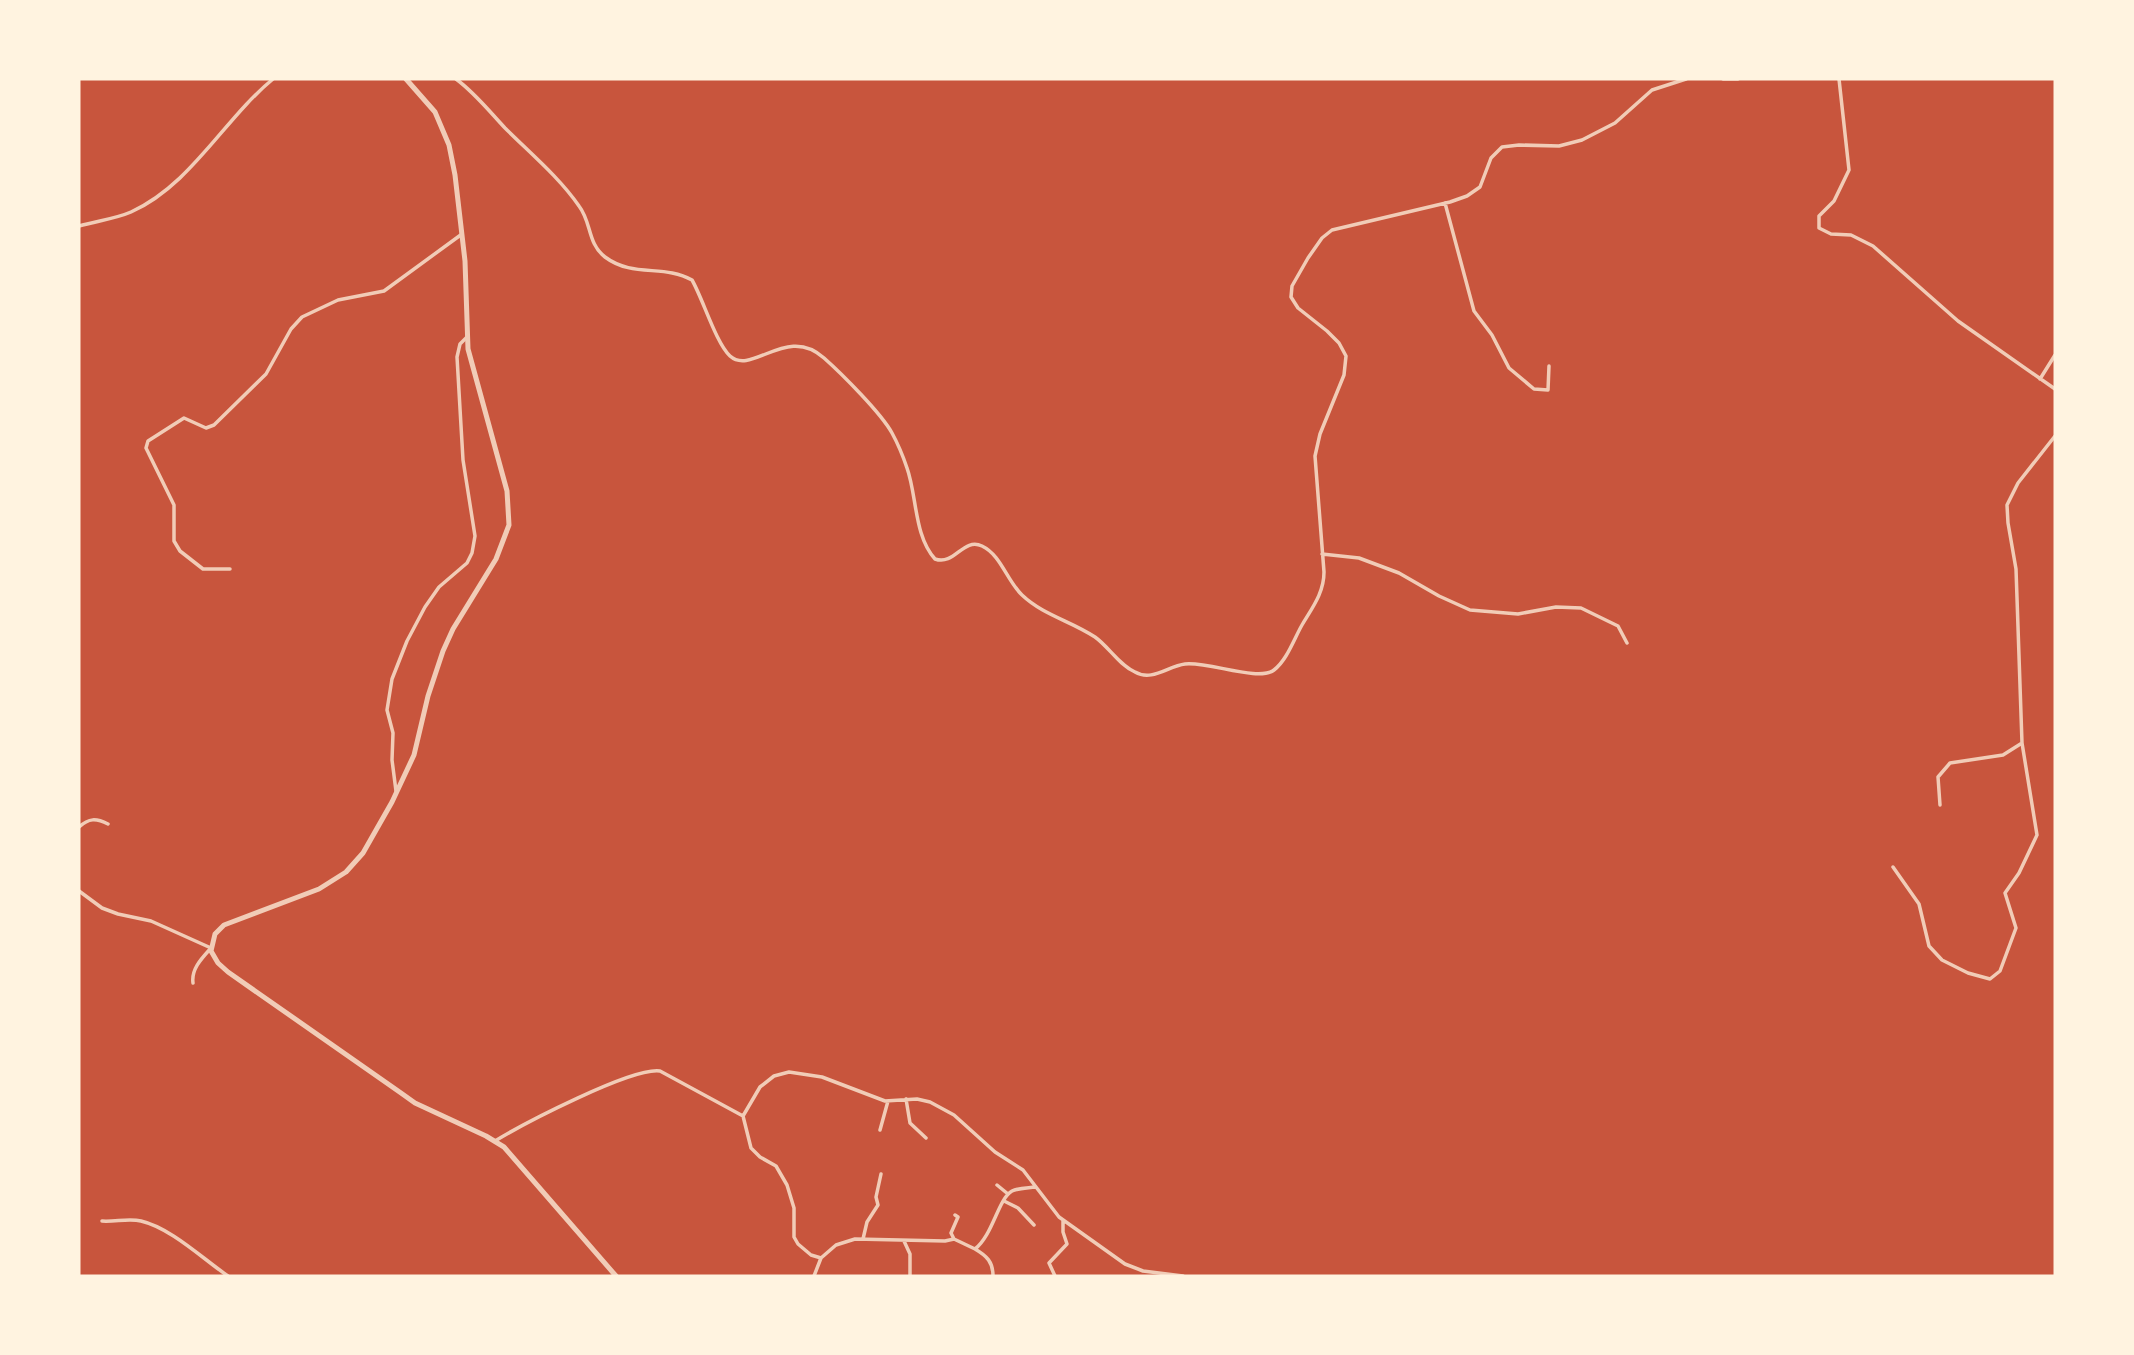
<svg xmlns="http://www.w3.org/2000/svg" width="2134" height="1355" font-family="'Golos Text',sans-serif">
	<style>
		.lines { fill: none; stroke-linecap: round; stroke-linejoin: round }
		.minor { stroke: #f1ccb7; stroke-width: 3.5 }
		.tertiary { stroke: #f1ccb7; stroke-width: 5 }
	</style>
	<rect width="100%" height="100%" fill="#c8553d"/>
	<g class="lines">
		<path class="minor" d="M456,79C475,93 489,111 505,128C530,153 559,177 579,206C592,223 587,243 605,257C633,278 664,264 692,280C703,299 716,343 730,356C752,376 787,324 824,358C842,374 881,413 892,433C898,444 903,456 907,468C917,496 914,536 935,559C955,566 963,537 982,546C1001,555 1007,581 1022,595C1043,615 1071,621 1095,637C1109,647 1119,665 1135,672C1152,682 1168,666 1185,664C1208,661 1258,682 1274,670C1287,660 1294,639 1302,625C1312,608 1324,593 1324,572L1315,456L1320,434L1344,375L1346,356L1339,343L1327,331L1298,308L1291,297L1292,286L1308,258L1322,238L1332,230L1450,202L1467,196L1480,187L1491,158L1502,147L1519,145L1559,146L1582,140L1615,123L1652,90L1686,79
			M1723,79H1738
			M1839,79L1849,170L1834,201L1819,216V228L1831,234L1851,235L1873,246L1958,321L2055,389
			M1445,203L1474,311L1492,335L1509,368L1534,389L1548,390L1549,366
			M79,226C96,221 115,219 131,212C191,185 224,119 273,79
			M2040,379L2055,355
			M1322,554L1359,558L1399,573L1439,596L1470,610L1518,614L1556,607L1581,608L1618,626L1627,643
			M230,569H203L180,551L174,541V505L146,448L148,441L184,418L206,428L214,425L266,374L291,329L302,317L338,300L384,291L462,234
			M396,791L392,760L393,733L387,710L392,679L407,641L425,607L439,587L467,563L472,553L475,536L463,460L457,357L460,344L468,336
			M1940,805L1938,777L1950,763L2003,755L2022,743L2016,569L2008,523L2007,505L2018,483L2055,436
			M79,827C89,818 96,818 108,824
			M1893,867L1919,904L1929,946L1942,960L1968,973L1990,979L2000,971L2016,928L2005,893L2019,873L2037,835L2022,743
			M79,891L102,908L118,914L151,921L211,948C202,958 191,969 193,983
			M906,1099L910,1123L926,1138
			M743,1116L760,1087L774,1076L789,1072L822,1077L885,1101L917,1099L930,1102L954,1115L995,1152L1023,1170L1059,1217L1125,1264L1143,1271L1183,1276
			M880,1130L888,1101
			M495,1141C523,1124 632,1067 660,1071L743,1116L751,1148L760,1157L776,1166L787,1185L794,1208V1237L798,1244L811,1255L821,1258L814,1276
			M997,1185L1008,1194
			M1004,1201L1018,1208L1034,1225
			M102,1221C115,1222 129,1218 141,1221C171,1228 203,1259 228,1276
			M863,1239L867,1222L878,1205L876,1197L881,1174
			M954,1239L951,1233L958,1217L955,1215
			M904,1241L910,1254V1276
			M975,1249C987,1256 993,1262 993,1276
			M821,1258L836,1245L855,1239L945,1241L954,1239L975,1249C993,1235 998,1199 1012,1191C1018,1188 1028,1188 1035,1187
			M1055,1276L1049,1263L1067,1244L1063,1232V1220"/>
		<path class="tertiary" d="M406,79L435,112L449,145L455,175L465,261L468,349L507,491L509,525L496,559L453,629L443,651L428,696L414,755L392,802L363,853L346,872L319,889L224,925L215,934L211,951L218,963L228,972L401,1093L415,1103L486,1136L504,1147L616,1276"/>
	</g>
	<rect width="2134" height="1355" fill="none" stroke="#fff3e0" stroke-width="161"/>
</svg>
